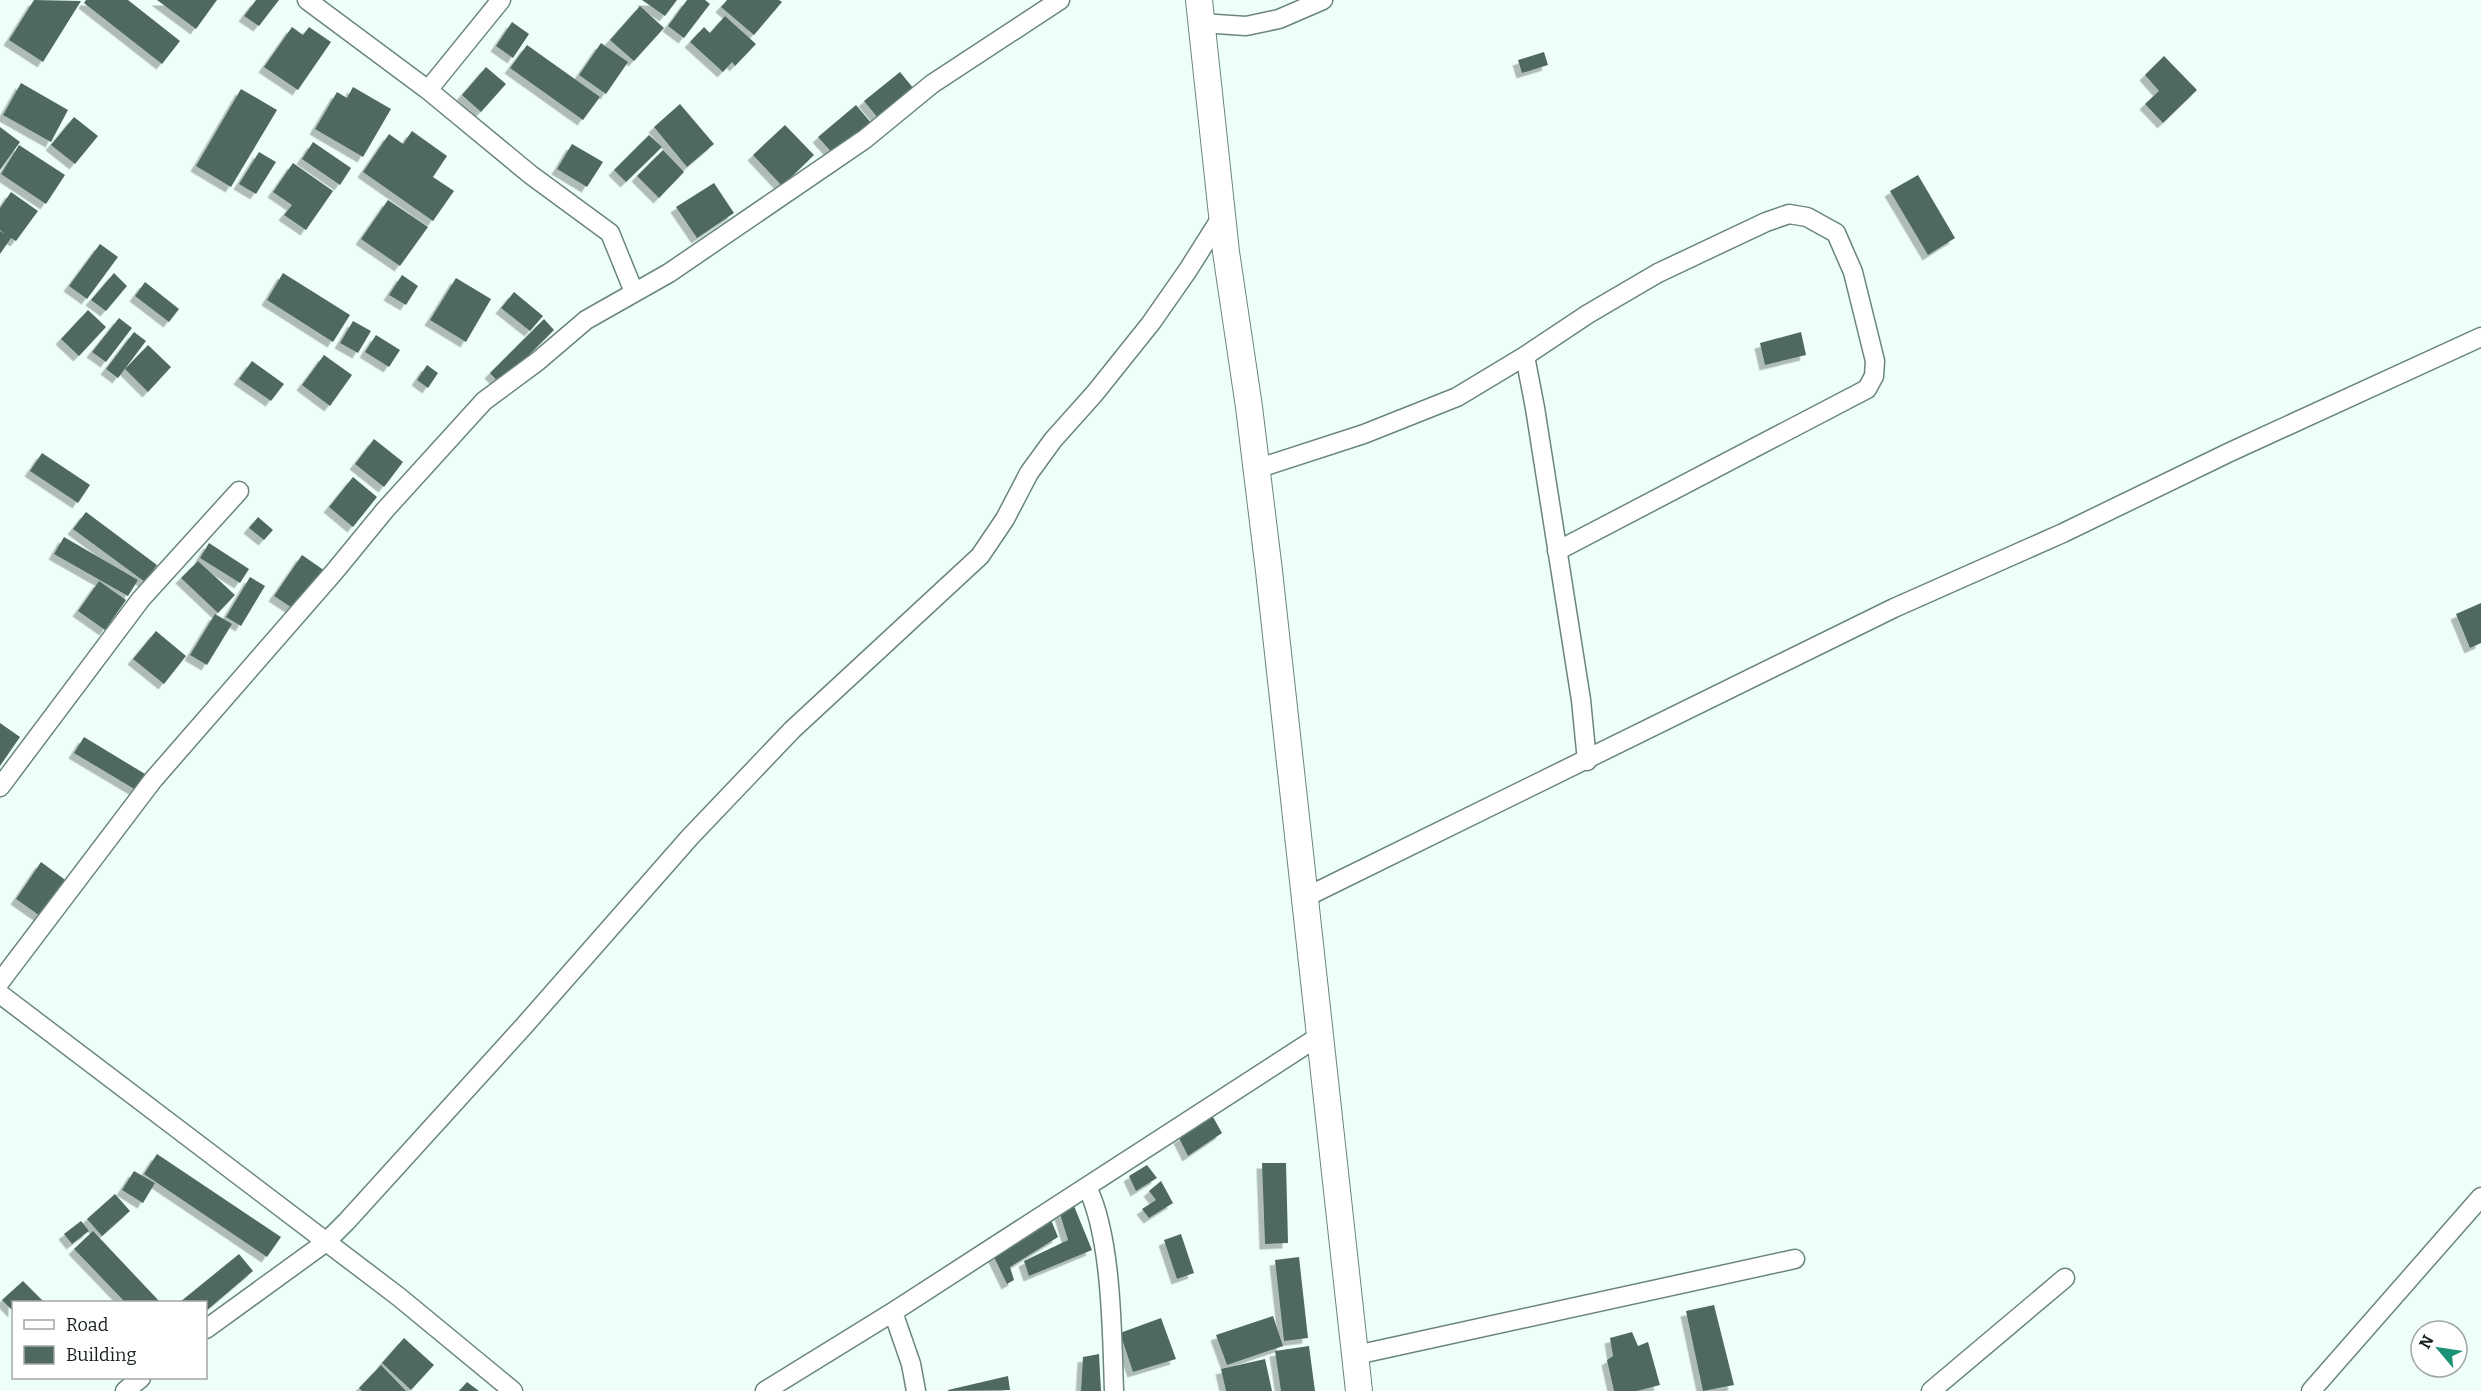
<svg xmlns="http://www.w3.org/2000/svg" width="2481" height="1391" font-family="Bitter,serif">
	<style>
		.building { fill: #4f6960; filter: url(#shadow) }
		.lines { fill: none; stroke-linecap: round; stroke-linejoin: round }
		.street-casing { stroke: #6a857c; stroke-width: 21 }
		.secondary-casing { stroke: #6a857c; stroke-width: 28 }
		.street { stroke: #fff; stroke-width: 18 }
		.secondary { stroke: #fff; stroke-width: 26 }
	</style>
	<defs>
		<filter id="shadow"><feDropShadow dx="-5.5" dy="5.5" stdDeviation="0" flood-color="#0004"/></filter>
	</defs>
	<rect width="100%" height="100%" fill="#edfff8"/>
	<path class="building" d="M34,0L81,1L43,62L9,40Z
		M86,0H128L180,41L162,64L84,3Z
		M157,0H217L196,29Z
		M256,0H279L259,26L244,16Z
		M642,0H677L665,16Z
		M687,0H705L710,4L684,38L668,26Z
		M727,0H779L782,2L754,35L721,7Z
		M640,6L664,28L634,61L610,40Z
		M725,16L756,44L735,66L732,62L723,72L690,42L704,27L710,33Z
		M512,22L529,34L513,58L496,46Z
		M292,27L303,35L309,27L331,42L298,90L264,67Z
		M601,43L628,62L606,94L579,75Z
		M527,45L600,97L583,120L510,68Z
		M1544,52L1548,65L1522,73L1518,60Z
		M2164,56L2197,90L2163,123L2145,104L2159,91L2145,75Z
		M486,67L506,84L481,112L462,95Z
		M900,72L914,89L878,118L864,101Z
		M21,83L68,110L51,142L3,115Z
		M353,87L391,109L363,157L315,129L337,92L347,98Z
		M241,89L277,110L231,187L196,166Z
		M680,104L714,144L687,167L654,127Z
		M856,105L872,124L834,155L818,137Z
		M74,117L98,136L75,164L51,145Z
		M785,125L814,155L782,186L753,155Z
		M0,127L20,142L0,170Z
		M412,131L447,156L433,177L454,191L433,221L363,172L389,134L403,144Z
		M649,135L662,147L626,182L614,170Z
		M313,142L351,168L340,185L302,159Z
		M572,144L603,162L587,187L557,169Z
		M19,145L65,175L46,204L1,174Z
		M663,150L684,172L659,198L637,176Z
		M259,152L276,162L256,194L239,184Z
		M293,163L333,191L306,230L284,215L292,205L273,192Z
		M1918,175L1955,238L1928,255L1890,191Z
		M714,183L734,213L697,238L676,207Z
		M11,192L38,211L16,241L11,238L0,254V231L5,234L0,230V208Z
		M388,200L428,227L400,266L361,239Z
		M100,244L118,257L87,299L69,286Z
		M114,273L127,286L106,311L91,300Z
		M283,273L350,315L333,342L267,300Z
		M402,275L418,286L406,305L389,295Z
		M456,278L491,299L466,342L430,320Z
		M145,282L179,309L169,322L135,296Z
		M514,292L543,316L530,331L501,308Z
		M88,310L106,327L79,356L61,339Z
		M119,318L132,328L106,362L92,352Z
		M544,319L554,330L500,384L490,373Z
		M353,321L371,331L358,353L340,343Z
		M134,332L146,341L118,378L106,369Z
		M1801,332L1806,355L1765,365L1760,343Z
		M376,335L400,350L389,367L365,352Z
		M148,345L171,367L148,392L125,369Z
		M324,355L352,375L330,406L302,385Z
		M252,361L284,384L271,401L239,379Z
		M427,365L438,373L428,388L417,380Z
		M374,439L403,462L384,487L355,464Z
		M42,453L90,485L78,503L30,471Z
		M353,477L377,497L353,527L329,507Z
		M86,512L157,565L145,582L73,529Z
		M258,517L273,530L264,540L249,528Z
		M64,537L138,580L128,596L54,554Z
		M209,543L249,569L240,583L200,558Z
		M302,555L325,571L297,611L274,596Z
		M198,561L235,595L218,613L181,578Z
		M250,577L265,586L241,626L226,617Z
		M99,581L126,600L105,630L78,611Z
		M2481,603V643L2470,648L2456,614Z
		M215,614L232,624L207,665L190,655Z
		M156,631L186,656L164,684L133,659Z
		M0,723L20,737L0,766Z
		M84,737L150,777L141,793L74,753Z
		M41,862L68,882L43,918L16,899Z
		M1213,1117L1222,1133L1188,1156L1179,1138Z
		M157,1154L281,1237L267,1257L144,1174Z
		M1262,1163H1286L1288,1243L1265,1244Z
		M1147,1165L1157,1178L1136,1191L1129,1176Z
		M134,1171L155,1183L143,1203L122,1190Z
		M1161,1181L1173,1203L1149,1218L1142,1209L1156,1200L1149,1191Z
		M115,1194L130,1211L102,1236L87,1219Z
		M1074,1206L1092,1250L1029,1276L1024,1261L1068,1240L1060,1214Z
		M1051,1220L1058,1237L1010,1267L1014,1280L1007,1284L993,1255Z
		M81,1221L89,1231L72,1244L64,1234Z
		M93,1231L160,1302H125L74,1249Z
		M1181,1234L1194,1273L1177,1279L1164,1240Z
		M239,1254L253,1271L206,1311V1302H180Z
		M1299,1257L1308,1338L1284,1341L1275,1260Z
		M23,1281L44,1302H14V1312L2,1300Z
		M1714,1305L1734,1385L1703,1391L1686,1311Z
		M1273,1316L1283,1346L1227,1365L1216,1335Z
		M1161,1318L1176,1359L1133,1372L1120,1333Z
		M1632,1332L1638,1346L1648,1342L1660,1385L1637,1391H1614L1607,1360L1613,1356L1610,1338Z
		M404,1338L434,1365L411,1390L382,1363Z
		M1309,1346L1315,1391H1281L1275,1351Z
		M1099,1354L1101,1391H1081L1083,1357Z
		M1265,1359L1272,1391H1226L1221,1369Z
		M381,1365L406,1391H362L359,1388Z
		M1008,1376L1010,1390L948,1391V1390Z
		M467,1382L479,1391H459Z"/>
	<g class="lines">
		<defs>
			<path id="street" d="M307,0L428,90L531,175L610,233L634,292
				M1201,23L1246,26L1279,19L1323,0
				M428,90L501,0
				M1525,356L1535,408L1581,700L1587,761
				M1256,469L1364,434L1457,397L1525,356L1588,314L1658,273L1766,222L1789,214L1807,217L1836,233L1853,272L1875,361L1874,376L1867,389L1557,551
				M0,787L141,599L239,491
				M1304,898L1894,608L2063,533L2230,452L2481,337
				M0,982L153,780L335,571L385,510L484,401L538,361L586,320L669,273L865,139L932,84L1060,0
				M0,994L399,1297L513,1391
				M1087,1187C1112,1237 1112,1334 1114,1391
				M893,1312L911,1364L916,1391
				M206,1329L326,1242L347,1221L524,1026L690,837L792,730L980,556L1005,519L1029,473L1053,440L1095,393L1151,323L1188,270L1222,216
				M1356,1355L1795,1259
				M125,1391L141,1378
				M765,1391L893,1312L1321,1035
				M1931,1391L2065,1278
				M2311,1391L2481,1197"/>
			<path id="secondary" d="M1199,0L1226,252L1249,407L1269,571L1359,1391"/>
		</defs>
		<use href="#street" class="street-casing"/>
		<use href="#secondary" class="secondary-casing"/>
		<use href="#street" class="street"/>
		<use href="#secondary" class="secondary"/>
	</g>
	<rect x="12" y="1301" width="195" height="78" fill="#ffffff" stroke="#a2a6a5" stroke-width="1.5"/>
	<rect x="24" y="1320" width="30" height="9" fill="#ffffff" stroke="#a2a6a5" stroke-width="1.5"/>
	<text x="66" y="1331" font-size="18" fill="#16201d">Road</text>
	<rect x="24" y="1346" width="30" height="18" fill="#4f6960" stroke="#a2a6a5" stroke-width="1.5"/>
	<text x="66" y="1361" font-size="18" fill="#16201d">Building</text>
	<g transform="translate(2439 1349) rotate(299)"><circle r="28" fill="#ffffff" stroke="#a2a6a5" stroke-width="1.5"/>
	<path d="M0-4.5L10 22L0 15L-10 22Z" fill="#1b9276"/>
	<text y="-9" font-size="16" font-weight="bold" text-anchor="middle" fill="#16201d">N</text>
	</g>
</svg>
